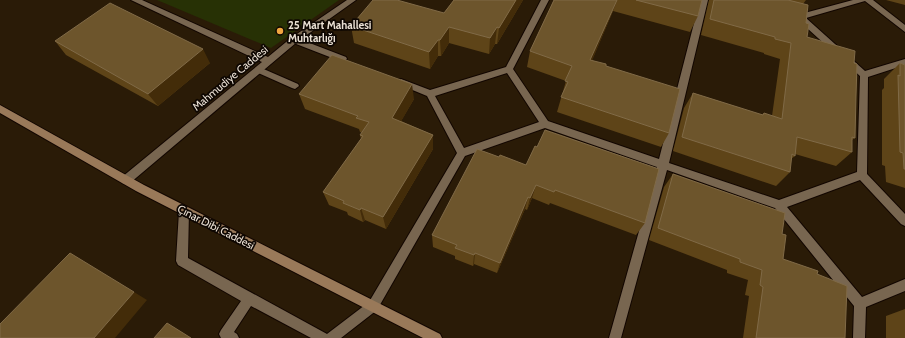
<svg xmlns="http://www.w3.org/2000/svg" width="905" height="338" font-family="Cabin,sans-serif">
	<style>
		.green { fill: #273105 }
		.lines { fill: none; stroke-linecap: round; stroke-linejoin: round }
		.service-casing { stroke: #120600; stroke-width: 2 }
		.pedestrian-casing { stroke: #120600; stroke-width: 2 }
		.minor-casing { stroke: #120600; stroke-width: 2 }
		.secondary-casing { stroke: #120600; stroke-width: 2 }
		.service { fill: #786650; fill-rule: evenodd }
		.pedestrian { fill: #786650; fill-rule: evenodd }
		.minor { fill: #786650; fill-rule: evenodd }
		.secondary { fill: #997959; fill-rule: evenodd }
		.wall { fill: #5e4418 }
		.shaded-wall { fill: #432c09 }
		.building { fill: #6d552c; stroke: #806a47 }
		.poi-dot { fill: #f1a640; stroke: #0e0702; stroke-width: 1.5 }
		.labels { text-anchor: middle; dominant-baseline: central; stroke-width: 3.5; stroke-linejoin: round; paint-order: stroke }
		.poi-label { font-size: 11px; font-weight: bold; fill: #eae0d4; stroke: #0e0702; text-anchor: start }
		.street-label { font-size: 11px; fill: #eae0d4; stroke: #0e0702 }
	</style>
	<rect width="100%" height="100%" fill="#2a1b07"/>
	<path class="green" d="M157,0H339L271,48Z"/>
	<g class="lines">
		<defs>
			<path id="service" d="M259,67L298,84L299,86L295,89L292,88L256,72L255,70L256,68Z
				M184,206L188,208L189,211L188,258L327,334L369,302L373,300L377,302L379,306L377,310L341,338H311L251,306L234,332L237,334L239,338H221L219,334L221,330L241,301L178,265L176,261L179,211L180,208Z"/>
			<path id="pedestrian" d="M541,0H549L513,69L548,121L659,159L700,0H708L669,163L779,200L857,172L860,76L797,19V15L853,0H873L905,25V32L865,1L806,18L865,71L905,59V65L868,77L867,174L905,214V226L901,224L860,180L787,207L862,297L905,279V291L866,307L865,338H853L854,306L775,208L667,170L621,338H609L657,167L545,128L465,156L377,310L373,312L369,310L367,306L369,302L457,153L427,96L398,84L397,82L401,79L430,90L506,67ZM507,73L539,122L464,148L435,96Z
				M294,37L346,57L347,59L343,62L340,61L291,42L290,40Z"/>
			<path id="minor" d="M131,0H142L268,57L291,38L347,0H356L297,42L130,183L126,184L122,183L121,180L122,177L262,62Z"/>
			<path id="secondary" d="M0,105L144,185L440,334L442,338H423L136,191L0,113Z"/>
		</defs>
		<use href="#service" class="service-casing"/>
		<use href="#pedestrian" class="pedestrian-casing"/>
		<use href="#minor" class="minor-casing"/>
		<use href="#secondary" class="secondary-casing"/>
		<use href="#service" class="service"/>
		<use href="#pedestrian" class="pedestrian"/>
		<use href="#minor" class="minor"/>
		<use href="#secondary" class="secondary"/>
	</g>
	<path class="wall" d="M454,0H523L497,44H495L489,54L449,43L441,56H438L430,69L354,43L351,26L444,13Z
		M554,0H702L698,16L690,32L613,11L592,60L606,66L669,133L661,147L557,112L566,81L527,67L530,51Z
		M709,0H806L803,4L807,37L855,138L852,140V152L836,166L795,154V156L791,159L790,172L776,186L673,151L684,108L693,93L762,115L764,113L772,116L780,59L764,54V53L701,35Z
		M886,0H905V5Z
		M55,41L210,63L158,106L66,55Z
		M900,63L905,65V188L886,182L885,166L882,165V90L884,88V79Z
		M299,94L414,99L401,121L433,135V149L386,229L365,220L363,222L348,215L347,212L329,205L323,192L361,139L360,135L362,133L360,132L359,129L305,109Z
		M537,147L645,223L636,235L550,203L549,205L532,198L527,210L525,209L497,273L474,264L473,266L455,259V256L433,247L432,235L499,157L526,165Z
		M673,174L782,234L783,259L817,274L845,338H743L749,296L745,295L748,280L727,273V270L649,240L664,187Z
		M905,309V338H886V316Z"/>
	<path class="shaded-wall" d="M516,0H523L497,44L499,28Z
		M617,0L613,11L586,75L590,60Z
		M449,27V43L441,56L440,40Z
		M497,27L495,44L489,54L490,38Z
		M438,40V56L430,69L429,52Z
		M203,49L210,63L158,106L148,94Z
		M412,84L414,99L395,132L392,118Z
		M433,135V149L386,229L383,217Z
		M536,185L532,198L527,210L530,198Z
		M528,197L525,209L497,273L500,263Z
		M361,208L365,220L363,222L360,210Z
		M475,253L474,264L473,266L474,255Z
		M134,292L147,300L115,338H94Z"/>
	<path class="building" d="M373,0H397L444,13L454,0H516L499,28L497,27L490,38L449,27L440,40H438L429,52L351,26Z
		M554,0H617L590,60L606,64V66L680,89L669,133L561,97L568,82L565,81L572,66L530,51Z
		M636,0H702L698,16Z
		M714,0H788L808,5L806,23L809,24L807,37L855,51L854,63L857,64L856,96L855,138L852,137V152L797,137L795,156L792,154L790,172L682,137L693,93L763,115L764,113L782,119L791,43L775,39V37L710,19Z
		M110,3L203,49L148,94L55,41Z
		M332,55L412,84L392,118L433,135L383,217L361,208L360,210L343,203L344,201L323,192L363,136L360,135L369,122L356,118L358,116L299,94Z
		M900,63L905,65V169H904L903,153L900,152L898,75L900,76Z
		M545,130L659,169L645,223L555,190L554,192L536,185L530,198L528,197L500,263L475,253L474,255L455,248L457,245L432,235L477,149L499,157L500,155L526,165L535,146L537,147Z
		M673,174L785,213L782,234L786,235L783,259L818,271L817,274L847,286L845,338H756L763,287L760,285L762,270L740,262V259L658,228Z
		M70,253L134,292L94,338H0V324Z
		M167,323L191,338H154Z"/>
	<circle class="poi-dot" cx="280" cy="31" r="4"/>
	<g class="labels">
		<g class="poi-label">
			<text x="288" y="25">25 Mart Mahallesi<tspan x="288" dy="13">Muhtarlığı</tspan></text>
		</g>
		<g class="street-label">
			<text transform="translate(230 78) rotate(-40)">Mahmudiye Caddesi</text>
			<text transform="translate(216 227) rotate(27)">Çınar Dibi Caddesi</text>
		</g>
	</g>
</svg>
